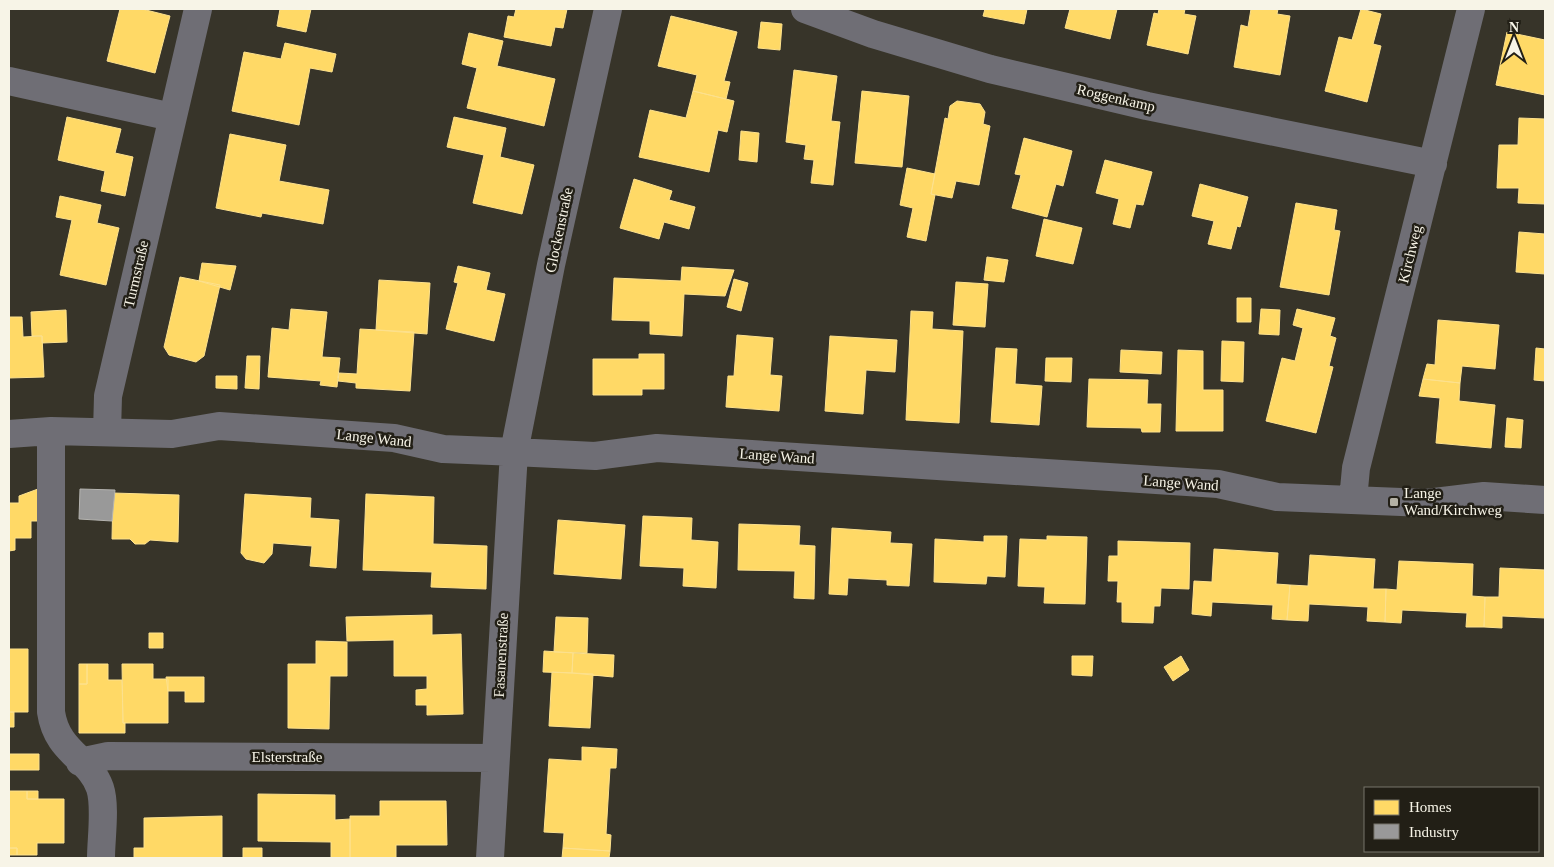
<svg xmlns="http://www.w3.org/2000/svg" width="1554" height="867" font-family="Georgia,serif">
	<style>
		.homes { fill: #ffd966; stroke: #fde18d }
		.industry { fill: #999; stroke: #b5b4b0 }
		.lines { fill: none; stroke-linecap: round; stroke-linejoin: round }
		.minor { stroke: #6f6e75; stroke-width: 28 }
		.poi-dot { fill: #b4b1a4; stroke: #221f16; stroke-width: 2 }
		.labels { text-anchor: middle; dominant-baseline: central; stroke-width: 5; stroke-linejoin: round; paint-order: stroke }
		.street-label { font-size: 15px; fill: #f7f4e7; stroke: #221f16 }
		.poi-label { font-size: 15px; fill: #f7f4e7; stroke: #221f16; text-anchor: start }
	</style>
	<rect width="100%" height="100%" fill="#373429"/>
	<path class="homes" d="M120,9H142L170,16L155,73L107,61Z
		M280,9H311L306,32L277,26Z
		M516,9H567L563,28L555,27L551,46L504,37L508,16L514,17Z
		M985,9H1027L1024,24L983,16Z
		M1070,9H1117L1110,39L1065,28Z
		M1159,9H1185L1184,14L1196,16L1188,54L1147,45L1154,13L1158,14Z
		M1251,9H1278L1277,14L1290,16L1280,75L1234,67L1241,25L1248,27Z
		M1361,9L1381,14L1373,44L1381,46L1367,102L1325,91L1339,37L1352,40Z
		M671,16L737,32L724,81L730,82L726,99L693,91L697,75L658,66Z
		M761,22L782,24L780,50L758,48Z
		M1507,32L1545,40V95L1496,85Z
		M469,33L503,41L497,66L555,79L544,126L467,108L477,68L462,64Z
		M285,43L336,54L332,72L310,68L299,125L232,111L244,52L281,59Z
		M794,70L837,76L831,121L840,122L833,185L811,183L814,160L804,159L806,145L786,142Z
		M693,91L734,101L727,132L718,130L709,172L639,157L650,110L686,118Z
		M862,91L909,96L902,167L855,163Z
		M957,101L980,104L985,112L983,124L990,126L979,185L956,181L952,198L931,194L945,118L948,119L950,106Z
		M67,117L121,129L115,153L133,157L125,196L101,191L105,171L58,160Z
		M454,117L506,128L500,157L534,165L522,214L473,203L484,155L447,147Z
		M1519,118L1545,119V204L1518,203L1519,188H1497L1499,145H1518Z
		M741,131L759,133L757,162L739,160Z
		M230,134L286,145L279,181L329,190L323,224L262,213L261,217L216,208Z
		M1024,138L1072,151L1063,186L1056,184L1047,217L1012,208L1021,175L1015,174Z
		M1105,160L1152,172L1143,205L1136,204L1130,228L1113,224L1119,199L1096,193Z
		M907,168L935,174L931,194L935,195L926,241L907,237L913,208L900,205Z
		M634,179L672,191L669,200L695,207L689,229L664,222L659,239L620,228Z
		M1200,184L1248,197L1240,227L1237,226L1231,249L1208,244L1214,221L1192,216Z
		M60,196L101,205L97,223L119,228L106,285L60,275L72,220L56,217Z
		M1296,203L1337,210L1334,230L1340,231L1329,295L1280,287Z
		M1044,219L1082,228L1073,264L1036,256Z
		M1519,232L1545,234V274L1516,272Z
		M987,257L1008,260L1004,282L984,280Z
		M202,263L236,266L230,290L199,281Z
		M458,266L490,273L486,290L505,294L494,341L446,329L458,283L454,282Z
		M682,267L734,270L725,296L684,294L682,336L650,334V321L612,320L614,278L681,281Z
		M180,277L220,285L204,356L196,362L169,355L164,347Z
		M734,279L748,283L741,311L727,307Z
		M379,280L430,283L427,334L376,330Z
		M956,282L988,284L985,327L953,325Z
		M1237,298H1251V322H1237Z
		M291,309L327,312L322,357L340,358L337,387L320,385L321,381L268,377L272,328L289,330Z
		M1261,309L1280,310L1279,335L1259,334Z
		M1297,309L1335,318L1330,336L1336,338L1329,366L1333,367L1316,433L1266,421L1282,358L1295,361L1303,328L1293,325Z
		M66,310L67,342L42,343V336H32L31,312Z
		M911,311L933,312L932,329L963,331L959,423L906,420Z
		M9,317H22L23,337L42,336L44,377L9,378Z
		M1438,320L1499,325L1495,369L1462,366L1460,383L1423,379L1427,364L1435,365Z
		M360,329L414,332L410,391L356,388V383L338,381L339,373L357,374Z
		M737,335L773,338L770,375L782,376L779,411L726,407L728,376H734Z
		M830,336L897,340L895,372L866,370L863,414L825,411Z
		M1222,341L1244,342L1243,382L1221,381Z
		M996,348L1017,349L1015,384L1042,386L1039,425L991,422Z
		M1536,348L1545,349V381L1534,380Z
		M1121,350L1162,352L1161,374L1120,372Z
		M1178,350L1203,351V390H1223V431H1176Z
		M639,354H664V389H642V395H593V359H639Z
		M247,356H260L259,389L245,388Z
		M1046,358H1072L1071,382L1045,381Z
		M216,376H237V389L216,388Z
		M1089,379L1148,380L1147,404H1161L1160,432H1142L1141,428L1087,427Z
		M1423,379L1460,383L1459,401L1495,405L1491,448L1436,443L1440,398L1419,396Z
		M1507,418L1523,420L1521,448L1505,447Z
		M38,489L39,521H31V538H15V550L9,551V503H19V496Z
		M113,493L179,495L178,542L150,540L145,544H135L130,539H112Z
		M245,494L311,498L310,518L339,520L336,568L310,566L312,546L273,543L272,554L264,563L246,559L241,553Z
		M366,494L434,497L433,544L487,546L486,589L431,587L432,572L363,570Z
		M643,516L692,518L691,540L718,542L716,588L683,586L684,568L640,566Z
		M558,520L625,525L621,579L554,574Z
		M739,524L800,526L799,545L815,546L814,599L794,598L795,571L738,570Z
		M832,528L891,532L890,543L912,544L909,586L887,585V580L848,578L847,595L829,594Z
		M984,536H1007L1005,577L987,576L986,584L934,582L935,539L984,542Z
		M1047,536L1087,537L1085,604L1044,603L1045,587L1018,586L1020,539L1047,540Z
		M1118,541L1190,543L1189,589L1161,588L1160,606H1154L1153,623L1122,622V602H1117L1118,581H1108L1109,556H1118Z
		M1214,549L1278,553L1276,584L1290,585L1287,620L1272,619L1273,605L1212,602L1211,616L1192,614L1194,581L1212,582Z
		M1310,555L1375,559L1373,589H1386L1385,622L1367,621L1368,607L1309,604L1308,621L1287,620L1290,585L1308,586Z
		M1399,561L1473,564L1472,596L1485,597L1484,627H1466L1467,613L1402,610L1401,623L1385,622L1386,589L1397,590Z
		M1500,568L1545,570V618L1502,616V628L1484,627L1485,597H1499Z
		M432,615V635L461,634L463,714L427,715V705H416V690L427,689V676H394V640L347,641L346,617Z
		M556,617L588,618L587,653L554,652Z
		M149,633H163V648H149Z
		M316,641L347,642V676H330L329,729L288,728V664H316Z
		M9,649H28V712H9Z
		M544,651L573,653L572,673L543,672Z
		M573,653L614,655L613,677L572,673Z
		M1072,656H1093L1092,676L1072,675Z
		M1181,656L1189,670L1173,681L1164,667Z
		M79,664H87V684H79Z
		M87,664H108V680H122L123,723H125V733H79V684H87Z
		M122,664H153V679H168V723H123Z
		M552,672L593,674L590,728L549,726Z
		M166,677H204V702H185V691H168Z
		M9,712H14V727H9Z
		M582,747L617,749L616,768H610L606,834L611,835L610,851L563,848L564,833L544,832L549,759L582,761Z
		M9,754H39V770H9Z
		M9,791H27V799H64V843H37V855H17V848H9Z
		M27,791H38V799H27Z
		M258,794L335,795V820L350,819V858H331V842L258,841Z
		M380,801H446L447,845H396V858H350V816H380Z
		M222,816V858H134V848H144V818Z
		M9,848H17V855H9Z
		M243,848H262V858H243Z
		M563,848L610,851L609,858H562Z"/>
	<path class="industry" d="M80,489L115,490L112,521L79,519Z"/>
	<g class="lines">
		<path class="minor" d="M805,9L873,34L990,69L1147,106L1433,164
			M9,81L172,117
			M51,431V712C57,753 90,758 100,788C106,806 101,839 101,858
			M107,432L108,396L198,9
			M9,434L51,431L172,434L219,426L394,438L443,449L514,452L595,456L657,448L1218,484L1277,497L1426,503L1484,496L1545,500
			M1353,500L1356,468L1471,9
			M80,762L108,756L495,758
			M490,858L514,452L551,265L608,9"/>
	</g>
	<rect class="poi-dot" x="1389" y="497" width="10" height="10" rx="2.5"/>
	<g class="labels">
		<g class="street-label">
			<text transform="translate(1116 98) rotate(13)">Roggenkamp</text>
			<text transform="translate(559 230) rotate(-78)">Glockenstraße</text>
			<text transform="translate(1410 254) rotate(-76)">Kirchweg</text>
			<text transform="translate(136 274) rotate(-77)">Turmstraße</text>
			<text transform="translate(374 438) rotate(6)">Lange Wand</text>
			<text transform="translate(777 456) rotate(4)">Lange Wand</text>
			<text transform="translate(1181 483) rotate(4)">Lange Wand</text>
			<text transform="translate(501 655) rotate(-87)">Fasanenstraße</text>
			<text x="287" y="757">Elsterstraße</text>
		</g>
		<g class="poi-label">
			<text x="1404" y="493">Lange<tspan x="1404" dy="17">Wand/Kirchweg</tspan></text>
		</g>
	</g>
	<rect width="1554" height="867" fill="none" stroke="#f7f4e7" stroke-width="20"/>
	<rect x="1364" y="787" width="175" height="65" fill="#221f16" stroke="#77746a"/>
	<rect x="1374" y="800" width="25" height="15" fill="#ffd966" stroke="#77746a"/>
	<text x="1409" y="812" font-size="15" fill="#f7f4e7">Homes</text>
	<rect x="1374" y="824" width="25" height="15" fill="#999999" stroke="#77746a"/>
	<text x="1409" y="837" font-size="15" fill="#f7f4e7">Industry</text>
	<g transform="translate(1514 40)" stroke="#221f16" stroke-width="4" paint-order="stroke">
	<path d="M0-4L9 19L0 12L-9 19Z" fill="#f7f4e7"/>
	<text y="-8" font-size="14" font-weight="bold" text-anchor="middle" fill="#f7f4e7">N</text>
	</g>
</svg>
